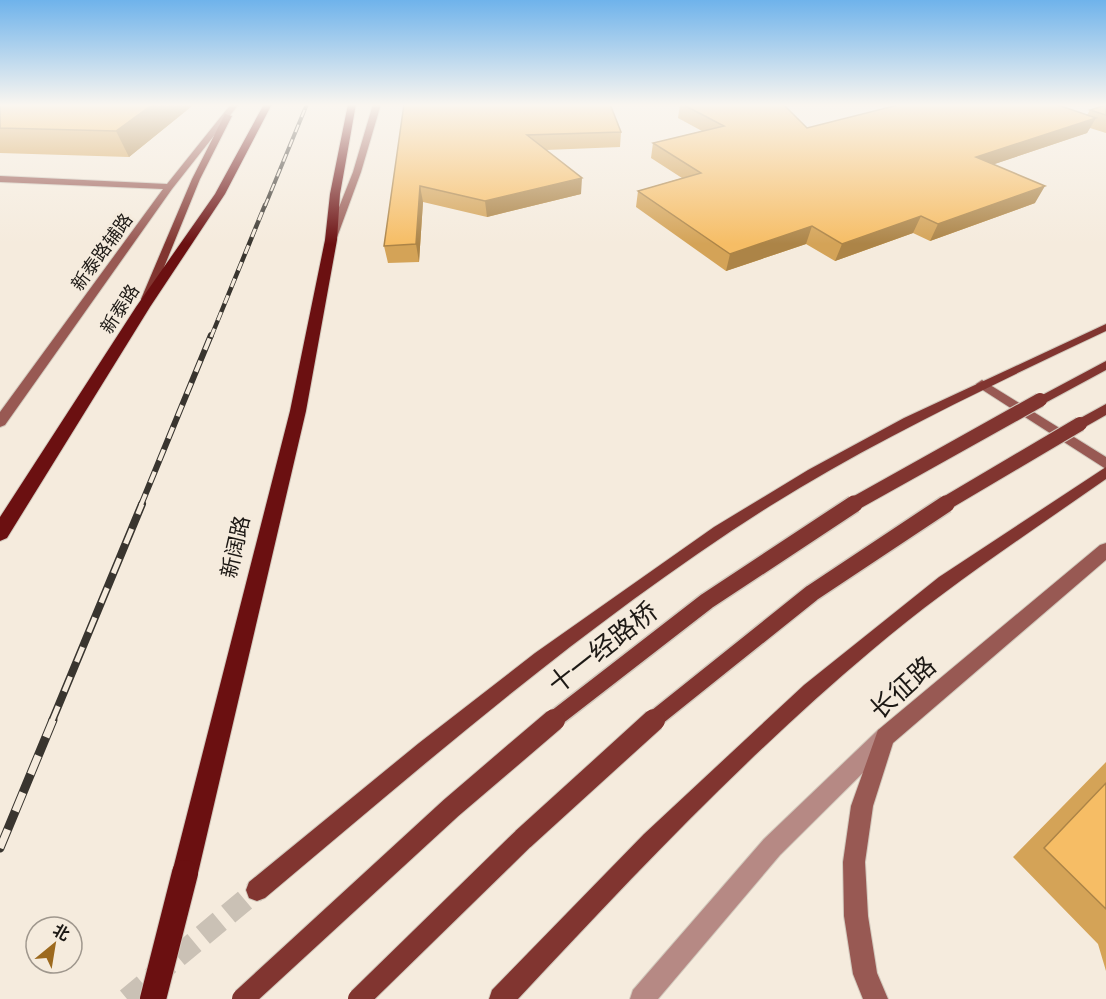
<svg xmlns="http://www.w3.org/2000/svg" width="1106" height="999" font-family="'Varela Round','Noto Sans SC',sans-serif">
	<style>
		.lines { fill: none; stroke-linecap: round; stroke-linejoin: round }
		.primary-tunnel { stroke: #cac1b5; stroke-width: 22; stroke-dasharray: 22 11; stroke-linecap: butt }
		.street-casing { stroke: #d2c9bd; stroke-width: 2 }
		.secondary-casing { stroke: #d2c9bd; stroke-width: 2 }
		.primary-casing { stroke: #d2c9bd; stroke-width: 2 }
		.highway-casing { stroke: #d2c9bd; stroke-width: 2 }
		.street { fill: #b68984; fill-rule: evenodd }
		.secondary { fill: #985953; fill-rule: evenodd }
		.primary { fill: #813530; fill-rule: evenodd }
		.highway { fill: #6b1011; fill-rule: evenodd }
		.rail-far4-casing { stroke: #39352f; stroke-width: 4 }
		.rail-far3-casing { stroke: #39352f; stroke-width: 4.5 }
		.rail-far2-casing { stroke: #39352f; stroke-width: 6 }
		.rail-far1-casing { stroke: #39352f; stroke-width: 8 }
		.rail-casing { stroke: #39352f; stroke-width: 9 }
		.rail-far4 { stroke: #f5ebdd; stroke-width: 2; stroke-dasharray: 8; stroke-linecap: butt }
		.rail-far3 { stroke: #f5ebdd; stroke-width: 3; stroke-dasharray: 9; stroke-linecap: butt }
		.rail-far2 { stroke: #f5ebdd; stroke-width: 4; stroke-dasharray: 12; stroke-linecap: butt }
		.rail-far1 { stroke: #f5ebdd; stroke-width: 5; stroke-dasharray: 16; stroke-linecap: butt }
		.rail { stroke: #f5ebdd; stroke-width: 7; stroke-dasharray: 20; stroke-linecap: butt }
		.primary-bridge-far2-casing { stroke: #d2c9bd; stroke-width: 16; stroke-linecap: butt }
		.primary-bridge-far1-casing { stroke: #d2c9bd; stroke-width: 20; stroke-linecap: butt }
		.primary-bridge-casing { stroke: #d2c9bd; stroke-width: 24; stroke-linecap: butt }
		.highway-bridge-casing { stroke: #d2c9bd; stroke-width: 28; stroke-linecap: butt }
		.primary-bridge-far2 { stroke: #813530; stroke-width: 14 }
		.primary-bridge-far1 { stroke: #813530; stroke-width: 17 }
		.primary-bridge { stroke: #813530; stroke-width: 22 }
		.highway-bridge { stroke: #6b1011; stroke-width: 26 }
		.wall { fill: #d4a357 }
		.shaded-wall { fill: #ac8447 }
		.building { fill: #f6bd65; stroke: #ac8447; stroke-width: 1.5 }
		.labels { text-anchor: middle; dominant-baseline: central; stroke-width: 6; stroke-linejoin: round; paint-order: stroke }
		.far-street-label { font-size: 18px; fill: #1d1915; stroke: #f5ebdd }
		.street-label { font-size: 21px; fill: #1d1915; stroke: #f5ebdd }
		.near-street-label { font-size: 26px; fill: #1d1915; stroke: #f5ebdd }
	</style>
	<rect width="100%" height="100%" fill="#f5ebdd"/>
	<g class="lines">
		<path class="primary-tunnel" d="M127,999L257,890"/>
		<defs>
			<path id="street" d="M885,727L892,730L895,737L892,744L780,855L658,999H630L633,990L764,839L878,730Z"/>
			<path id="secondary" d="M231,104H239L172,189L5,425L0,427V412L163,189L0,182V176L167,184Z
				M373,104H381L361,172L336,240L328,242L326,240L353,172Z
				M982,380L1106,457V469L978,387L976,384Z
				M1106,543V560L893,743L873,806L865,862L868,916L877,973L888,999H863L853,974L844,916L843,862L851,806L878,730L1100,545Z"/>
			<path id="primary" d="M225,114L232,116L200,179L151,299L142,301L141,299L192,179Z
				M1106,324V331C992,385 877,439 770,506C590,620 428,761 265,898L257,901L249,898L246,890L249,882L419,743L535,653L714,527L808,470L904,418Z
				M1106,361V370L1045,403H1035L1033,400Z
				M1106,404V415L1085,427H1075L1073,424L1075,421Z
				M1106,467V479C1026,535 945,588 871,651C744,758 631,878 518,999H489L492,990L644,834L804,685L939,577Z"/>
			<path id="highway" d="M264,104H272L225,194L150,307L7,538L0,541V517L136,307L215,194Z
				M348,104H356L340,194L337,240L306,411L198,873L195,883L185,886L175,883L172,873L290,411L325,240L330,194Z"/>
		</defs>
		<use href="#street" class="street-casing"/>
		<use href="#secondary" class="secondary-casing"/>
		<use href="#primary" class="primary-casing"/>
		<use href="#highway" class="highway-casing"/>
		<use href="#street" class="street"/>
		<use href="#secondary" class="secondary"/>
		<use href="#primary" class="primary"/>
		<use href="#highway" class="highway"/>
		<defs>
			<path id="rail-far4" d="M265,206L307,104"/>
			<path id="rail-far3" d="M211,337L265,205"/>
			<path id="rail-far2" d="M141,505L211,335"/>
			<path id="rail-far1" d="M52,721L142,504"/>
			<path id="rail" d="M0,848L53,720"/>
		</defs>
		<use href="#rail-far4" class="rail-far4-casing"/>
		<use href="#rail-far3" class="rail-far3-casing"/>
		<use href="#rail-far2" class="rail-far2-casing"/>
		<use href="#rail-far1" class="rail-far1-casing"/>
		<use href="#rail" class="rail-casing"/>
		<use href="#rail-far4" class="rail-far4"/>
		<use href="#rail-far3" class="rail-far3"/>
		<use href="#rail-far2" class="rail-far2"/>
		<use href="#rail-far1" class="rail-far1"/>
		<use href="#rail" class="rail"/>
		<defs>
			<path id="primary-bridge-far2" d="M852,505L1040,400
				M943,505L1080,424"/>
			<path id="primary-bridge-far1" d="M552,721L707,601L854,504
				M652,721L812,593L946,504"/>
			<path id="primary-bridge" d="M243,999L451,808L554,720
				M359,999L523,839L654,720"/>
			<path id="highway-bridge" d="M153,999L185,873"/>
		</defs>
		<use href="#primary-bridge-far2" class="primary-bridge-far2-casing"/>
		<use href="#primary-bridge-far1" class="primary-bridge-far1-casing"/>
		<use href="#primary-bridge" class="primary-bridge-casing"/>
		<use href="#highway-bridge" class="highway-bridge-casing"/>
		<use href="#primary-bridge-far2" class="primary-bridge-far2"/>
		<use href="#primary-bridge-far1" class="primary-bridge-far1"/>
		<use href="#primary-bridge" class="primary-bridge"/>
		<use href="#highway-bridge" class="highway-bridge"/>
	</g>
	<path class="wall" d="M0,104L192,106L129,157L0,153Z
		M404,104L621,132L620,147L546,150L581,194L487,217L423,202L419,262L388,263L384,246Z
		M680,104H783L807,128L1087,115L1090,110L1106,105V133L1090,128L1087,133L994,164L1035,203L930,241L913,233L835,261L806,244L726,271L636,207L638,191L682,178L651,158L653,143L702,131L678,118Z
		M1106,762V971L1098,944L1013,857Z"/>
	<path class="shaded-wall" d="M153,104H192V106L129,157L116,131Z
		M1096,118L1087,133L968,173L976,157Z
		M582,178L581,194L487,217L485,201Z
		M420,186L423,202L419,262L416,244Z
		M1045,186L1035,203L930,241L938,224Z
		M921,216L913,233L835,261L842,244Z
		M812,226L806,244L726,271L730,254Z"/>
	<path class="building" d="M0,104H153L116,131L0,128Z
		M404,104H610L621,132L527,135L582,178L485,201L420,186L416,244L384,246Z
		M682,104H783L807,128L902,104H1055L1096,118L976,157L1045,186L938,224L921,216L842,244L812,226L730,254L638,191L701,173L653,143L724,126Z
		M1106,105V115L1090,110Z
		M1106,783V909L1044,848Z"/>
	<linearGradient id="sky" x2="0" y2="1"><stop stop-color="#6fb3eb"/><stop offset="0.43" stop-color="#faf6f0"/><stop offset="1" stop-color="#faf6f0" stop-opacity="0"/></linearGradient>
	<rect width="1106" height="244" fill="url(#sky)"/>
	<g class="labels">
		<g class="far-street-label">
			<text transform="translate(102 252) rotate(-54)">新泰路辅路</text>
			<text transform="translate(120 309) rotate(-57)">新泰路</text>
		</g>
		<g class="street-label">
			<text transform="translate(236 547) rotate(-77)">新阔路</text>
		</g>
		<g class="near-street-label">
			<text transform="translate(603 648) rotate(-38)">十一经路桥</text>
			<text transform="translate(903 688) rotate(-42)">长征路</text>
		</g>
	</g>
	<g transform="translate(54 945) rotate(30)"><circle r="28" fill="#f5ebdd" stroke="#9f978d" stroke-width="1.5"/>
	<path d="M0-4.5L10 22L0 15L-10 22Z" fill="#9c691e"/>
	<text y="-9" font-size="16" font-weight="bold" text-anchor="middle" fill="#1d1915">北</text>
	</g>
</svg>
